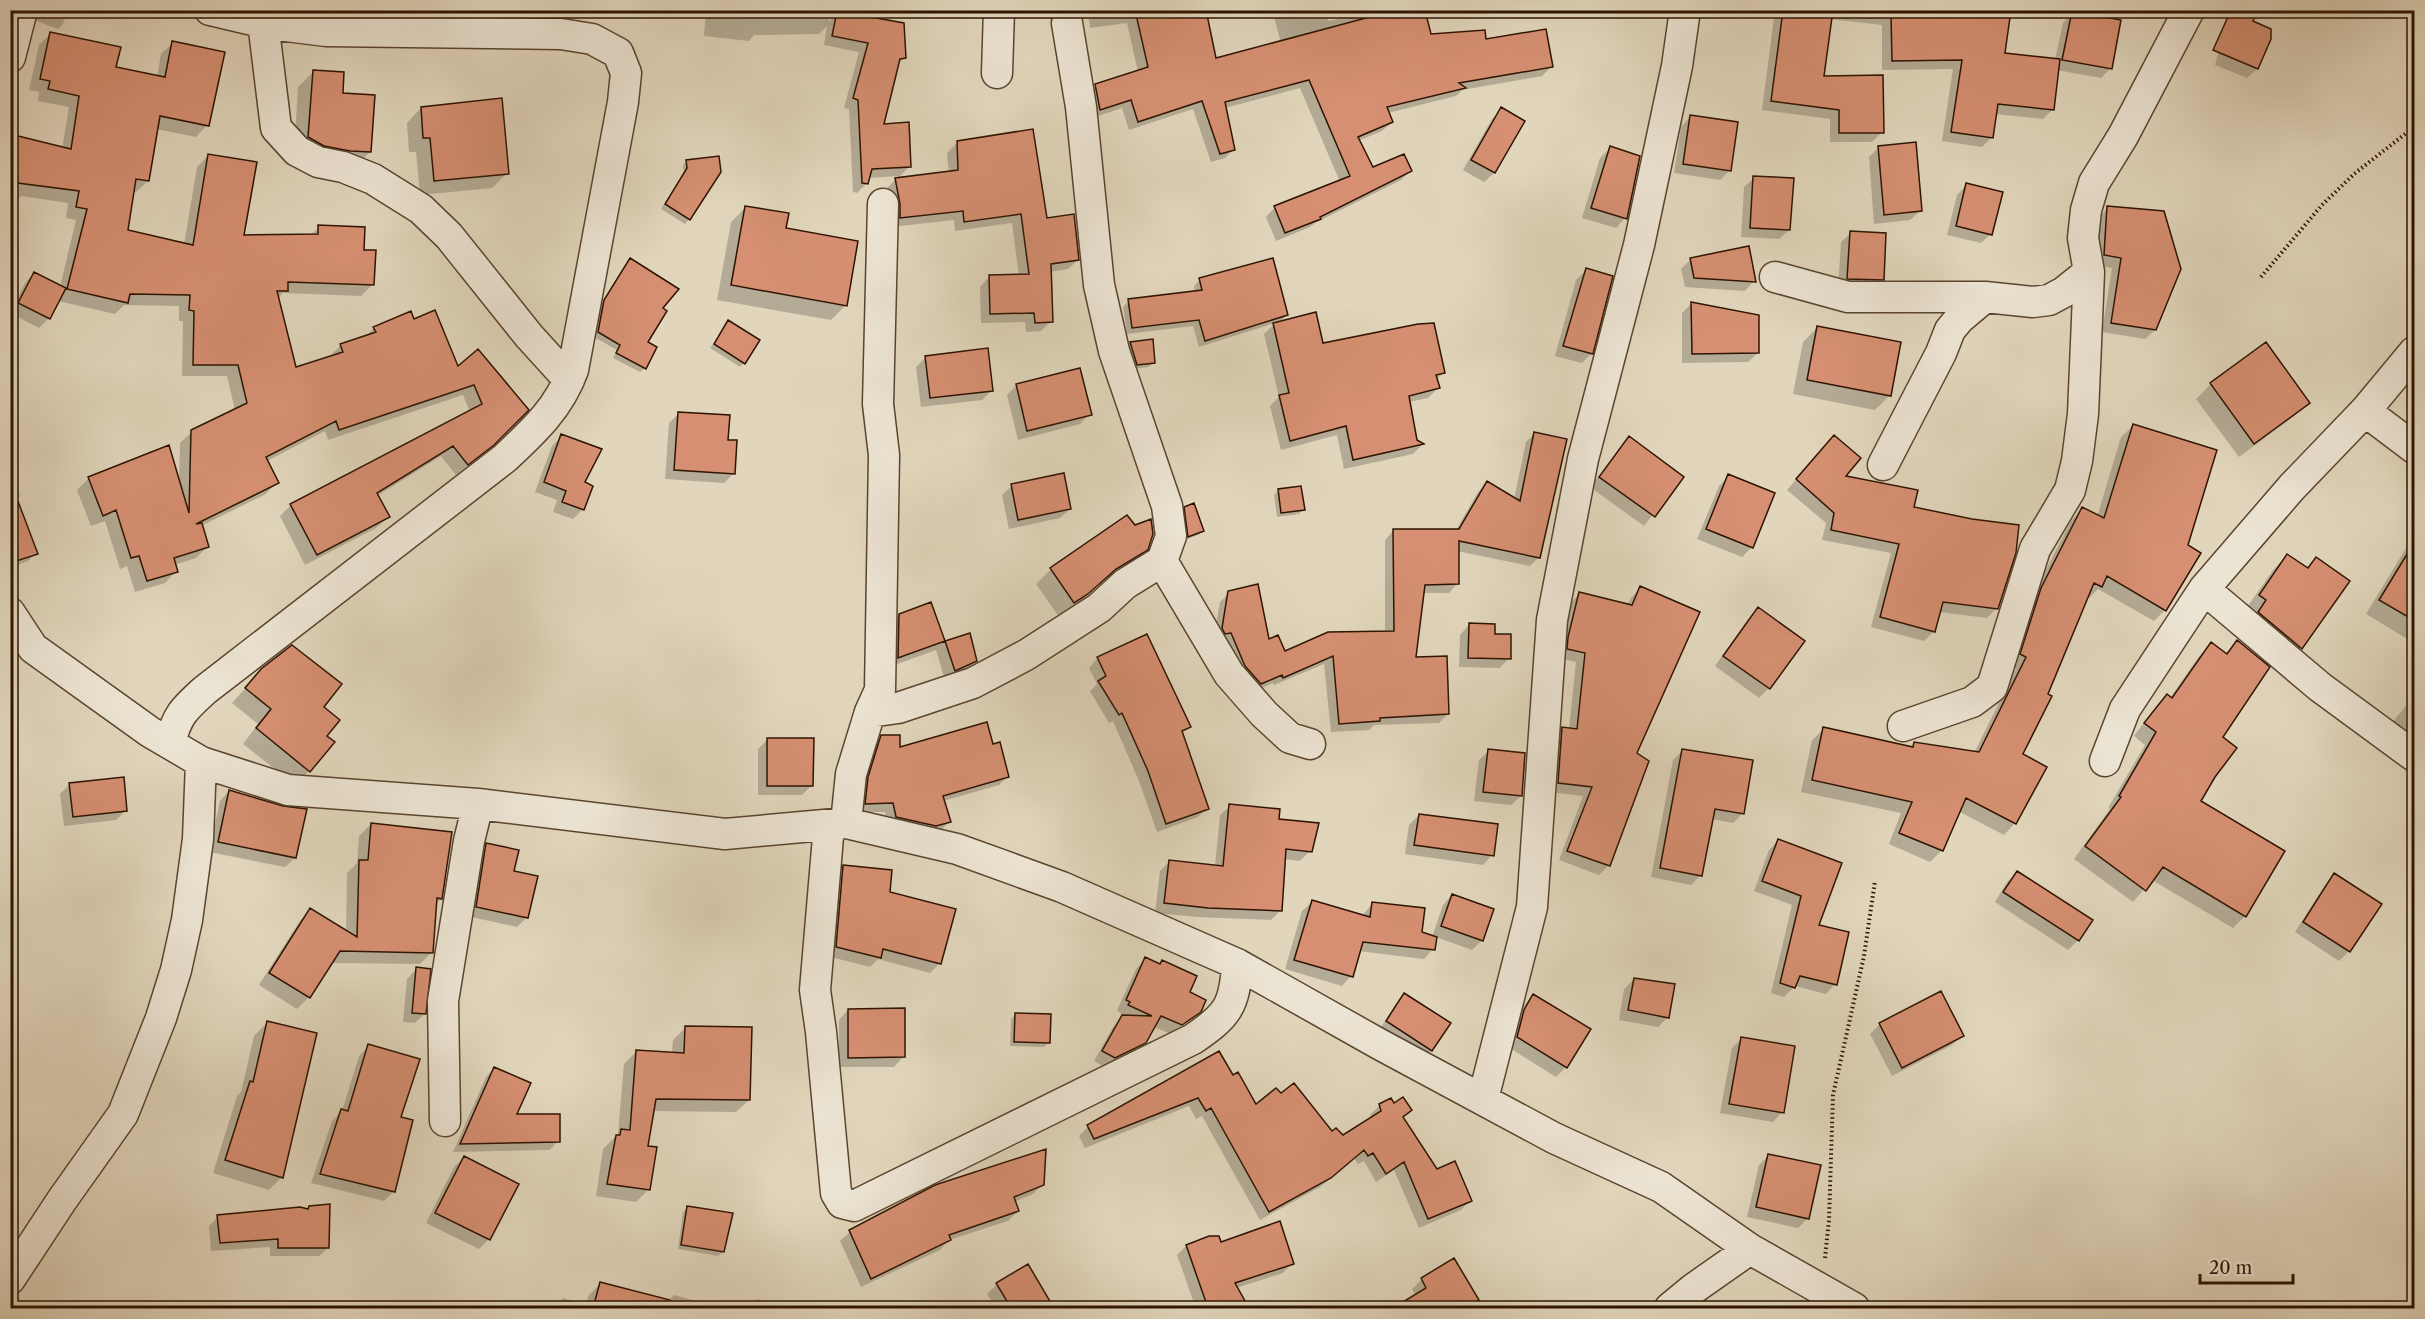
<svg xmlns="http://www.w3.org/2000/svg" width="2425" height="1319" font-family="'Libre Caslon Text',serif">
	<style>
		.shadow { fill: #0003 }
		.building { fill: #d68f72; stroke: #2d1300; stroke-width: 1.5 }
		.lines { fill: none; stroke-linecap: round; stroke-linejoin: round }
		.minor-casing { stroke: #5a442f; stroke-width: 33 }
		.path { stroke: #2d1300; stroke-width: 4; stroke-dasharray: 1.5 3; stroke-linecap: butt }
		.minor { stroke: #ece4d3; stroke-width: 30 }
	</style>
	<rect width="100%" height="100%" fill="#e1d6bc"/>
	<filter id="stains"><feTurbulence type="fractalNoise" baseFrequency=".00333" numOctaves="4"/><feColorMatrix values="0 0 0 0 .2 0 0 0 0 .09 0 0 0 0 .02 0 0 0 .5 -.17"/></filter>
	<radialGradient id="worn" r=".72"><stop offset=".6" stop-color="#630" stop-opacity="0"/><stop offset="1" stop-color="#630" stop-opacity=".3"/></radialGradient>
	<path class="shadow" d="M33,10H68L63,24L58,29L34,20Z
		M332,10H379V14L369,23L330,22Z
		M706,10H828L829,21L838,12L904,58L897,64L882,125L909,167L897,179L949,173L947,153L957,143L1046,220L1078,260L1068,269L1050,272L1051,321L1041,331L1026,332L1025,322L981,323L980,287L989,277L1019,276L1012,223L955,231L954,220L891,227V214L886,189L899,176L868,178L867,183L857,193L853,192L849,109L844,108L859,52L824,45L827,26L819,34L754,35L749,41L704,36Z
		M1088,10H1208L1204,13L1215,60L1281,43L1272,10H1325L1328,21L1383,10L1384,18L1429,36L1484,41L1551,67L1542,76L1462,90L1456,96L1388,113L1392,122L1382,131L1358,141L1372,169L1410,171L1401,180L1315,223L1310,227L1276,241L1266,217L1275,207L1340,182L1300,88L1225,108L1234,149L1225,158L1211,162L1193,109L1129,130L1122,108L1092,118L1086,95L1096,86L1138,72L1127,23L1090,28Z
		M1775,10H1890L1889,17L1967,15L1970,10H2015L2008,21L2004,55L2055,60L2063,23L2072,13L2111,68L2101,78L2057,70L2053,109L2043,119L1995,114L1992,137L1982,147L1942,141L1953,69L1882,70V25L1830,19L1822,77L1882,132L1872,142H1830V119L1762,110Z
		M2226,24L2270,39L2257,69L2247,78L2215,65Z
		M51,33L115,68L157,76L161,54L173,43L207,125L196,137L156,129L148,181L136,192H132L126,231L184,245L197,167L209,155L242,237L311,235L319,227L363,251L372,285L361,296L283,293L277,299L295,369L329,357L341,345L365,337L374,328L414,320L458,368L527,410L480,456L456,475L441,456L377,496L388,517L376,528L305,565L280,516L291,505L470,412L463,395L328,440L325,431L267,461L277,482L266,494L201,526L207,547L196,558L174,565L176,571L165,583L135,592L127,566L120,569L105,521L91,526L77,490L89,478L179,482L180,443L192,432L235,410L227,376H182L183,321H179V306L124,305L115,314L58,301L49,318L39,328L10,313L25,283L34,273L60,287L76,220L66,218L68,203L21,196L15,202L10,200V136L62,149L69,107L38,101L39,92L29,90L39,45Z
		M313,72L341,94L370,152L355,167L294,152L298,87Z
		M421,108L507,173L492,188L420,195L416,152H409L407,123Z
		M1501,109L1523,122L1494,173L1484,182L1463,170L1492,119Z
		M1690,117L1730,170L1720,180L1674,173L1681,127Z
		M1879,147L1920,211L1910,220L1874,224L1869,157Z
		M1610,148L1625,218L1616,228L1582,218L1600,158Z
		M687,161L689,219L685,224L661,209L684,174L683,165Z
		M1754,178L1789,230L1779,239L1741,237L1744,187Z
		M1967,185L1991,234L1981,243L1947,235L1957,195Z
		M746,207L784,229L846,305L831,320L717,300L731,222Z
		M2108,208L2155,330L2145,339L2102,332L2112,268L2095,265L2098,218Z
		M1851,233L1882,279L1872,289L1838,288L1841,242Z
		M1691,259L1754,281L1745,291L1685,287L1681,269Z
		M630,260L661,309L646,342L645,368L640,372L613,358L617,350L594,337L600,306Z
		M1586,270L1611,277L1591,354L1582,363L1555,356L1576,280Z
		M1200,280L1287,315L1279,323L1322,344L1444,372L1436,380L1438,388L1428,398L1409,402L1417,441L1422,445L1413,454L1344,469L1337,435L1281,450L1270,406L1279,397L1264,334L1275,323L1199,347L1193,326L1127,334L1123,307L1129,301L1195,292L1194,286Z
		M1692,303L1758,353L1748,362L1682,363V313Z
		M729,322L744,363L740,367L710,348Z
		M1818,327L1890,395L1875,410L1793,394L1803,342Z
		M1152,341L1154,362L1149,367L1133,369L1126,347L1130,343Z
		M926,357L992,390L982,400L921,407L916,367Z
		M1079,370L1090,414L1080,424L1018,440L1007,395L1016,386Z
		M2211,384L2308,402L2293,417L2239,457L2196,399Z
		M679,413L726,441L734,473L724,483L665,479L669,423Z
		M2133,426L2165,610L2154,621L2098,589L2089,598L2087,597L2021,755L2015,823L2004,835L1958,811L1942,850L1930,862L1889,844L1901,813L1801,792L1812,740L1824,729L1910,748L1915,743L1974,753L2016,669L2010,666L2030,601L2071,521L2082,509L2097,517L2121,437Z
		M1535,433L1539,557L1530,566L1457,551V584L1449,593H1422L1414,659L1448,714L1439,723L1374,725L1369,730L1331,732L1324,664L1274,685L1273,683L1252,692L1214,637L1220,602L1229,593L1268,642L1284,653L1385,633V540L1393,531L1456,530L1478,492L1487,483L1514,499L1526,442Z
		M562,436L583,509L573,519L553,512L557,500L535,492L552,446Z
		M1629,438L1682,477L1644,526L1590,487Z
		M1825,446L1843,477L1913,508L1997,608L1987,618L1939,612L1934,631L1924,641L1871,627L1891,553L1822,540L1826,523L1787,490Z
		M10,474L20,496L16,500L36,553L28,561L10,568Z
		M1729,476L1752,547L1742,557L1697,539L1719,486Z
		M1012,486L1070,509L1060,518L1009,529L1002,495Z
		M1278,491L1303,509L1299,514L1277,517L1274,495Z
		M1185,508L1203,531L1198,535L1184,540L1181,513Z
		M1127,517L1147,549L1131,564L1099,584L1072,609L1059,617L1036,584L1051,569Z
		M2414,535V643L2366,614Z
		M2287,556L2306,569L2316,559L2348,581L2301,648L2286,663L2245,610L2273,570Z
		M1640,588L1635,754L1647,761L1608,866L1599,875L1559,860L1583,796L1549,792L1553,738L1562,728L1569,729L1576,662L1559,658L1570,604L1579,594L1627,605L1631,598Z
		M930,604L944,643L969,635L976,661L966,671L945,680L936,650L889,667V625L899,615Z
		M1758,609L1769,688L1759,698L1715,666L1748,619Z
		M1469,625L1493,636L1509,658L1500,668L1459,667L1460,635Z
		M2238,642L2214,776L2199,801L2245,916L2233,928L2152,880L2133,902L2074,859L2110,809L2108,808L2145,745L2134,736L2155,708L2167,696L2170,698L2199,656L2211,644L2225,654Z
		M1098,658L1189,727L1181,734L1207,808L1198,817L1157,832L1139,781L1113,721L1109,723L1090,691L1097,684L1089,668Z
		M262,670L322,707L325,737L309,771L295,785L243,744L258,724L232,703Z
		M2414,696V760L2382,735Z
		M882,736L898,749L992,746L1008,776L999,785L943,801L949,822L940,831L887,826L885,812H857L872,746Z
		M767,740L812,785L802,795H758V749Z
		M1683,750L1743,813L1733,823L1711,819L1701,875L1691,885L1651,877L1673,760Z
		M1489,751L1521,796L1511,805L1474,801L1479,760Z
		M70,784L125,811L116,820L64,826L60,794Z
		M229,791L295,858L285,867L209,852L220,801Z
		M1230,806L1278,820L1310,851L1300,861L1284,859L1281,910L1271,920L1198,917L1155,913L1160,871L1169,862L1215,866L1220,815Z
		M1419,815L1492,855L1483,865L1405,854L1409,825Z
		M371,824L450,833L441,899L435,905L432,952L420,964L331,963L309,997L297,1009L259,985L299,922L310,910L346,932L347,873L357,863L359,836Z
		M1778,841L1817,926L1835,984L1826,994L1795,986L1784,997L1771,993L1792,905L1754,891L1769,850Z
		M487,844L513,872L527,917L517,927L467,916L477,854Z
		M843,867L888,893L940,963L930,973L878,959L870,967L827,956L834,877Z
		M2017,873L2078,940L2068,950L1995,902L2007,882Z
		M2335,875L2349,951L2339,961L2295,932L2325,885Z
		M1452,895L1482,940L1472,950L1436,937L1433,949L1424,959L1358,951L1351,976L1342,986L1285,969L1302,911L1312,902L1362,916L1372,904L1421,933L1432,937L1443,905Z
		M1145,959L1188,993L1200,1011L1171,1034L1154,1027L1145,1042L1135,1052L1104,1067L1094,1061L1113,1027L1123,1016L1117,1010L1136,969Z
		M416,969L425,1013L415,1023L403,1022L407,979Z
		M1634,979L1668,1017L1658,1027L1619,1020L1624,989Z
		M1940,993L1962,1035L1952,1045L1892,1076L1870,1034L1879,1025Z
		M1404,995L1431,1051L1422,1060L1378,1032L1395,1005Z
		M1533,995L1566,1067L1556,1077L1508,1047L1514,1021L1524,1005Z
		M848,1010L903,1057L894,1067H839V1020Z
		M1016,1014L1049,1042L1044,1047L1010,1046L1011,1019Z
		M267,1023L282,1177L269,1190L213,1173L237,1096L241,1092L254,1036Z
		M685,1028L749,1100L736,1112L653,1111L647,1147L649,1189L636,1202L596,1196L603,1149L618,1134L624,1064L637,1051L672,1054L673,1040Z
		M1741,1039L1782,1112L1773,1122L1720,1113L1732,1048Z
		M369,1046L399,1118L394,1191L384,1201L311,1183L332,1121L342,1111L359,1056Z
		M494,1068L515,1115L558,1141L550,1150L453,1152L486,1077Z
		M1232,1077L1256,1106L1342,1137L1372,1118L1370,1115L1380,1105L1402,1118L1436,1171L1470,1201L1461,1210L1419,1228L1394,1170L1376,1182L1364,1161L1358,1164L1354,1158L1320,1187L1260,1220L1202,1116L1196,1119L1189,1106L1085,1148L1079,1136L1088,1127Z
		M1769,1155L1808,1218L1798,1228L1747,1217L1759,1165Z
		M464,1157L489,1239L479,1249L426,1223L454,1167Z
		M1043,1184L1033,1194L1014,1202L1018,1211L1008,1221L949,1240L940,1250L861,1287L840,1241L850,1232Z
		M688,1208L723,1252L718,1256L678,1249L683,1212Z
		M218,1217L328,1248L319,1256H270V1247L211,1251L209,1226Z
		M1186,1246L1292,1263L1283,1273L1236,1288L1247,1308H1175L1193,1300L1177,1255Z
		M1454,1260L1478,1300L1469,1308H1395L1416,1296L1412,1289L1422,1279Z
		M601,1283L668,1301L674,1295L723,1308H552L563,1298L586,1305L588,1296Z
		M997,1284L1033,1302L1023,1308H996L987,1294Z
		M757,1299L785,1308H748Z"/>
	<path class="building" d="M1135,10H1206L1216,58L1396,10H1425L1431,34L1485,30L1486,39L1546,29L1553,67L1459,83L1466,88L1387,107L1393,122L1358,137L1373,167L1404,154L1412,171L1320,217L1321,219L1285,233L1274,206L1350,176L1309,80L1225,102L1235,150L1220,154L1202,101L1138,122L1131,100L1100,110L1095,84L1148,67Z
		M1783,10H1833L1824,76L1883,75L1884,133H1839V110L1771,101Z
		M1972,10H2011L2005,53L2060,59L2054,110L1998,104L1993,138L1951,132L1962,60L1892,61L1891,16L1970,14Z
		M2231,10H2258L2253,21L2271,29V39L2258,69L2213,50Z
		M837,11L904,23L906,58L900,59L884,124L909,122L911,167L872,169L868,184L862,183L858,100L853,98L868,43L832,36Z
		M2072,11L2121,20L2112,69L2062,60Z
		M50,32L121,47L116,67L165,77L172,41L225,52L209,126L160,116L149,181L136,179L128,230L193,245L208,154L257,162L244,235L318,234V225L365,227L364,250H376L374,285L288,282V291H277L296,367L343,352L340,344L376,332L373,327L411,311L414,319L435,310L458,366L478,349L529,410L494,445L468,465L453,446L377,493L390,517L317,555L290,504L482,404L474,385L339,430L336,421L266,457L279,483L196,524L202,523L209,547L174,558L178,572L147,581L139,556L131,558L116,510L103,516L88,477L169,445L189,513L191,430L247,403L238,365H193L194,311L189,310L190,295L130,294L128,303L67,289L87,209L76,207L79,191L10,182V134L71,149L79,96L48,89L50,81L40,79Z
		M313,70L344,72L343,93L375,95L371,152L350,151L324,146L308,137Z
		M502,98L509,174L434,181L430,138H423L421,107Z
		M1501,107L1525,121L1495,173L1471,160Z
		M1690,115L1738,122L1731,171L1683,164Z
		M1033,129L1047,218L1074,214L1079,260L1051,264L1053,322L1035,323L1034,313L990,314L989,275L1029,274L1021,214L964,222L963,211L900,218V204L895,178L958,170L957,141Z
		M1916,142L1922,211L1884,215L1878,146Z
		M1610,146L1640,156L1627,219L1591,208Z
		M719,156L721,172L690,220L665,204L687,168L686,160Z
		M1753,176L1794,178L1790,230L1750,228Z
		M1966,183L2003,192L1992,235L1956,226Z
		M745,206L789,213L786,228L858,241L847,306L731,285Z
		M2107,206L2164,211L2181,269L2156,330L2111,323L2121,258L2104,255Z
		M1850,231L1886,233L1884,280L1847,279Z
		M1749,246L1756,282L1694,278L1690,258Z
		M630,258L679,289L663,308L667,311L648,342L657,347L646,369L616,353L620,345L598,332L604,300Z
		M1273,258L1288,315L1205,341L1199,320L1132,328L1128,299L1202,290L1199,278Z
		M1586,268L1613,276L1593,354L1563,346Z
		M34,272L66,288L50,319L18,303Z
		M1691,302L1759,315V353L1692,354Z
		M1316,312L1323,343L1418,324L1434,323L1445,373L1436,375L1440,388L1409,396L1417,440L1424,444L1353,460L1346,426L1290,441L1279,395L1289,393L1273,323Z
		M728,320L760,340L745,364L714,344Z
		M1817,326L1901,342L1891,396L1807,380Z
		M1153,339L1155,363L1137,365L1130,342Z
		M2266,342L2310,403L2254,444L2210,383Z
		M988,348L993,391L930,398L925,356Z
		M1080,368L1092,415L1027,431L1016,384Z
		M678,412L730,415L728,440H737L735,474L674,470Z
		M2133,424L2217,450L2188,545L2201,553L2166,611L2107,576L2102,587L2094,583L2048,694L2052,696L2023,754L2047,767L2016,824L1966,798L1943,851L1899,833L1912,802L1812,780L1823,727L1913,747L1914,742L1979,752L2026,657L2020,654L2041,588L2082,507L2104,518Z
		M1534,432L1567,439L1540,558L1459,541V584L1425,585L1416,657L1447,656L1449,714L1380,718V721L1339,724L1333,656L1283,678L1282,675L1261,684L1245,666L1231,633L1225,634L1222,628L1228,591L1258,584L1269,639L1278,635L1285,651L1328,632L1394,631L1393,529H1459L1487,481L1520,501Z
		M561,434L602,449L585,482L593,486L584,510L562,502L566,491L544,482Z
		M1834,435L1861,458L1846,476L1918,490L1914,507L1972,519L2019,525L2016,553L1998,609L1943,602L1935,632L1880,617L1899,544L1831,530L1834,513L1796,479Z
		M1629,436L1684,477L1655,517L1599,477Z
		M1064,473L1071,509L1018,520L1011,484Z
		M1728,474L1775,493L1753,548L1706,529Z
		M1301,486L1305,510L1281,513L1278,489Z
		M10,488H13L38,554L10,563Z
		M1194,503L1204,531L1188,537L1184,507Z
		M1127,515L1135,525L1151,519L1153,534L1148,550L1116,569L1088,594L1074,603L1050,568Z
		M2415,541V621L2379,600Z
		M2287,554L2308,568L2316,557L2350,581L2302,649L2258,612L2266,600L2259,595Z
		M1640,586L1700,612L1637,753L1649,761L1610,866L1567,851L1592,787L1558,783L1562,727L1577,729L1585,653L1567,649L1568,637L1579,592L1632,605Z
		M931,602L945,641L898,658L899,614Z
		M1758,607L1805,641L1770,689L1723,656Z
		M1469,623L1495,624V634H1511V659L1468,658Z
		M970,633L977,661L955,671L945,641Z
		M1147,634L1191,727L1182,731L1209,809L1166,824L1148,771L1122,713L1119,715L1098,681L1106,676L1097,657Z
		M2237,640L2270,667L2223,737L2237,748L2215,777L2201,801L2285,851L2246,917L2163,867L2146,891L2085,846L2121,797L2119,796L2156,732L2144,723L2167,694L2172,698L2211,642L2227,654Z
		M292,645L342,684L324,707L340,720L327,736L335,742L310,772L256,728L271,709L245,688L261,669Z
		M987,722L993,744L1000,742L1009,777L943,796L951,822L936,826L896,817L893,803L865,804L868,777L881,735H900V747Z
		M767,738H814L813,786H767Z
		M1488,749L1525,753L1522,796L1483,792Z
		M1682,749L1753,760L1744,814L1715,809L1702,876L1660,868Z
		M124,777L127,811L73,817L69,783Z
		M229,790L283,806L307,809L296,858L218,842Z
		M1229,804L1280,809L1279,819L1319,823L1312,852L1286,849L1282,911L1208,908L1164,903L1169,860L1223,866Z
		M1419,814L1498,824L1494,856L1414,845Z
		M371,823L452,832L442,899L437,898L433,953L340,951L310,998L269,973L310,908L357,937L359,860H368Z
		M1778,839L1842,863L1819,925L1849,932L1837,985L1800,976L1795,988L1780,983L1801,896L1762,881Z
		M486,843L519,850L514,871L538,876L528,918L476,907Z
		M843,865L892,870L890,892L956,909L941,964L883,949L881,958L836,947Z
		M2017,871L2093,920L2079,941L2003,892Z
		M2334,873L2382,904L2350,952L2303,922Z
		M1452,894L1494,909L1483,941L1441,926Z
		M1312,900L1370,917L1372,902L1425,908L1422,932L1437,937L1435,950L1363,942L1353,977L1294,960Z
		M1145,957L1160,964L1162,960L1197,976L1190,992L1206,1000L1201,1012L1182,1025L1161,1016L1146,1043L1115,1058L1102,1051L1122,1015L1152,1016L1128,1005L1130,1002L1126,1000Z
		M416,967L431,969L426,1014L412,1013Z
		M1634,978L1675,984L1669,1018L1628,1010Z
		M1941,991L1964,1036L1902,1068L1879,1023Z
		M1404,993L1451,1023L1432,1051L1386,1021Z
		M1533,994L1591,1029L1567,1068L1517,1037L1524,1010Z
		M905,1008V1057L848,1058V1009Z
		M1015,1013L1051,1014L1050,1043L1014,1042Z
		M267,1021L317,1033L283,1178L225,1160L250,1081L253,1082Z
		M685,1026L752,1027L750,1100L656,1099L648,1146L657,1147L650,1190L607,1184L616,1135H620L621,1129L630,1130L636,1050L684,1053Z
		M1741,1037L1795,1046L1784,1113L1729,1104Z
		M368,1044L420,1059L401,1117L413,1120L395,1192L320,1174L341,1109L348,1111Z
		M1219,1051L1233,1075L1238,1072L1256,1104L1276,1088L1281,1093L1294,1083L1332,1131L1336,1128L1343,1135L1381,1111L1379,1104L1391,1098L1394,1103L1403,1097L1412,1110L1403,1117L1437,1169L1455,1161L1472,1201L1428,1219L1404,1162L1386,1174L1373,1153L1368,1156L1364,1150L1331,1178L1269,1212L1211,1108L1206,1111L1198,1098L1094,1139L1087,1125Z
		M494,1067L531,1083L517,1114H560V1142L460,1144Z
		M1046,1149L1044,1185L1014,1197L1019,1211L949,1235L951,1240L871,1279L849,1230L935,1185Z
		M1768,1154L1821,1165L1809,1219L1756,1207Z
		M464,1156L519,1184L490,1240L435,1213Z
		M330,1204L329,1248H278V1239L220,1243L217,1215L300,1207L308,1209L309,1206Z
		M687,1206L733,1213L724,1252L681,1245Z
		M1280,1221L1294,1264L1235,1283L1249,1308H1208L1186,1245L1209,1236H1219L1221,1242Z
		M1454,1258L1479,1300L1466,1308H1393L1426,1288L1421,1278Z
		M1028,1264L1054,1308H1011L996,1283Z
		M600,1282L670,1300L669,1308H593Z"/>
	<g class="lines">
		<defs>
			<path id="minor" d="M263,22L276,128L297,151L318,162L343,167L373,179L421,209L449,236L529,336L569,380
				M10,57L22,10
				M997,73L999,10
				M1775,277L1848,297H1985L2033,302L2049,300L2064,292L2089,272
				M2365,411L2414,448
				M1883,465L1941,353L1950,330L1960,318L1985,297
				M1162,561L1229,674L1264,714L1290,738L1310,744
				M2204,589L2320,687L2414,756
				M10,613L33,648L150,732L201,762L288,790L478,804L725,834L846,823L957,849L1062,887L1237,964L1381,1045L1554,1138L1661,1187L1750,1249L1854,1308
				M870,712L898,708L973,683L1026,655L1099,608L1125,584L1162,561L1171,536L1167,506L1114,351L1099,285L1081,107L1067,23
				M1903,726L1972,702L1992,687L2035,549L2070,490L2077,461L2083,414L2089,272L2083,238L2086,210L2094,183L2123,136L2189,10
				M170,743C177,715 184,709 205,690L505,458C534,431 559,408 573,370L623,102L626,73L618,53L592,39L561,34L326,31L270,24L210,10
				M2105,761L2125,709L2204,589L2292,487L2365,411L2414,352
				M846,823L851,774L870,712L880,690L884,455L878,404L883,204
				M829,825L815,990L821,1032L836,1193L842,1203L854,1206L1193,1039C1227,1016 1235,1006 1237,964
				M1483,1099L1532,907L1552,620L1583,459L1639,245L1677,66L1685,10
				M445,1121L443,1001L469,841L478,804
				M10,1279L62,1200L123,1114L161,1018L176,970L187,920L198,839L201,762
				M1670,1308L1693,1289L1750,1249"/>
		</defs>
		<use href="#minor" class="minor-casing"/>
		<path class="path" d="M2261,277L2322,205L2354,174L2414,127
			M1825,1258L1829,1220L1833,1095L1864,956L1875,881"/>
		<use href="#minor" class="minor"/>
	</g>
	<rect width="2425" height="1319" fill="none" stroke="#e1d6bc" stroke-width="36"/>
	<rect x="12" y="12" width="2401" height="1295" fill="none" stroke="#2d1300" stroke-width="3"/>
	<rect x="18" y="18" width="2389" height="1283" fill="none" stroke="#2d1300" stroke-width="1.5"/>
	<path d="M2200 1274v9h93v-9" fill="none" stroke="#2d1300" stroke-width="3"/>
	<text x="2209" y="1274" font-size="18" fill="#2d1300" stroke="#ece4d3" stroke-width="4.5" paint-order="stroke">20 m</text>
	<rect width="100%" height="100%" filter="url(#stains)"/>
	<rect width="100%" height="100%" fill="url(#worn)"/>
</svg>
